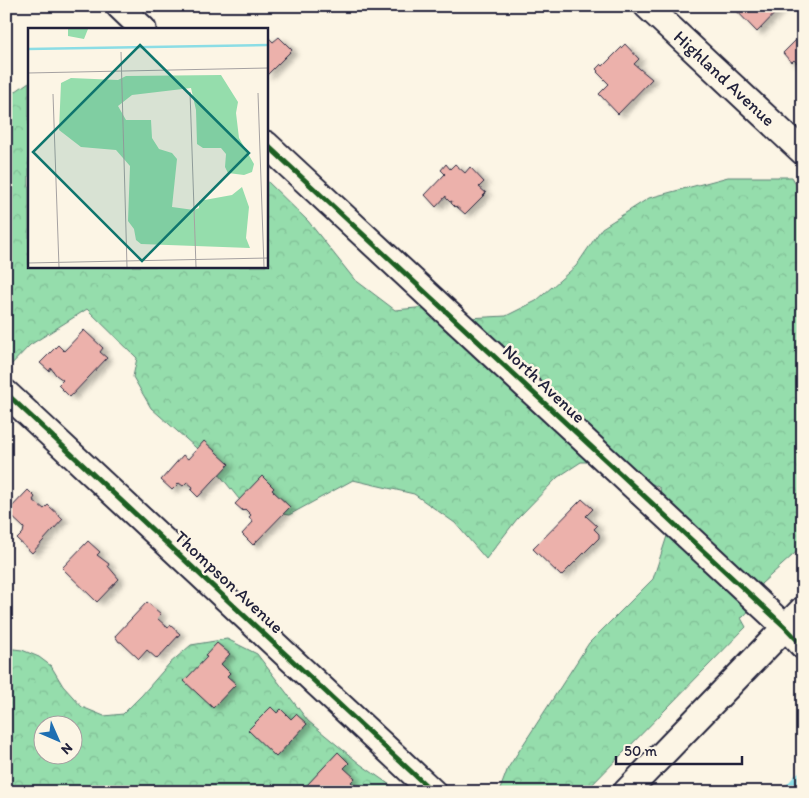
<svg xmlns="http://www.w3.org/2000/svg" width="809" height="798" font-family="Itim,sans-serif">
	<style>
		.forest { fill: url(#forest-crowns); stroke: #5c8074; fill-rule: evenodd }
		.lines { fill: none; stroke-linecap: round; stroke-linejoin: round }
		.canal { stroke: #8cdde5; stroke-width: 18 }
		.building { fill: #ecb1ab; stroke: #22223b; filter: url(#shadow) }
		.minor-casing { stroke: #22223b; stroke-width: 29 }
		.minor { stroke: #fcf5e5; stroke-width: 25 }
		.cycleway-casing { stroke: #fcf5e5; stroke-width: 8 }
		.cycleway { stroke: #1b5e20; stroke-width: 5 }
		.labels { text-anchor: middle; dominant-baseline: central; stroke-width: 5; stroke-linejoin: round; paint-order: stroke }
		.street-label { font-size: 18px; fill: #22223b; stroke: #fcf5e5 }
		.inset-river { fill: none; stroke: #8cdde5; stroke-width: 2.5 }
		.inset-road { fill: none; stroke: #a5a1a1; stroke-width: 1 }
		.view { fill: #0f766e; fill-opacity: 0.15; stroke: #0f766e; stroke-width: 2.5 }
		.inset-edge { fill: none; stroke: #22223b; stroke-width: 2.5 }
	</style>
	<defs>
		<pattern id="forest-crowns" width="20" height="18" patternUnits="userSpaceOnUse" patternTransform="scale(1.25)"><rect width="20" height="18" fill="#95ddac"/><path d="M2 6a3 3 0 1 1 6 0M12 15a3 3 0 1 1 6 0" fill="none" stroke="#80bd95"/></pattern>
		<filter id="shadow"><feDropShadow dx="5.5" dy="3" stdDeviation="2.5" flood-color="#0004"/></filter>
	</defs>
	<rect width="100%" height="100%" fill="#fcf5e5"/>
	<filter id="ink" filterUnits="userSpaceOnUse"><feTurbulence type="fractalNoise" baseFrequency=".02" numOctaves="2"/><feDisplacementMap in="SourceGraphic" scale="10" xChannelSelector="R" yChannelSelector="G"/><feConvolveMatrix kernelMatrix="1 2 1 2 8 2 1 2 1" color-interpolation-filters="sRGB"/></filter>
	<g filter="url(#ink)">
		<path class="forest" d="M29,82V266H266V180L308,221L354,279L395,310L427,307L468,318L506,316L536,301L576,266L602,228L649,198L728,177H792L803,196V546L761,584L756,603L743,617L741,618L746,627L585,792H499L508,768L589,643L653,579L668,533L660,488L611,462H581L558,477L517,519L486,559L455,523L414,494L353,480L289,515L247,509L203,454L151,408L133,377L137,358L87,309L30,345L6,370V98Z
			M227,639L257,654L308,721L360,764L400,792H6V648L22,650L39,657L51,666L63,686L82,707L104,716L123,714L142,695L169,664L191,645ZM42,726H72V756H42Z"/>
		<g class="lines">
			<path class="canal" d="M792,792L803,780"/>
		</g>
		<path class="building" d="M732,6H782L757,32Z
			M803,33V69L794,60L792,62L789,60L783,53Z
			M268,37L273,42L279,37L292,50L266,76V39Z
			M625,44L639,59L634,64L652,79L618,114L599,94L609,84L597,72L598,71L596,69L601,64L603,66Z
			M446,164L450,169L455,164L465,173L470,167L484,182L479,187L486,193L465,214L456,206L455,207L451,203L452,201L450,202L446,198V196L436,207L425,195L445,174L441,170Z
			M84,330L103,348L100,352L107,358L70,397L58,385L63,380L56,375L51,368L49,371L40,363L58,345L64,351Z
			M204,441L229,464L198,497L191,490L193,487L187,482L183,486L179,483L172,490L161,480L183,455L188,459Z
			M262,476L274,488L272,490L290,507L253,545L242,534L253,522L249,517L251,515L245,509L243,511L235,504Z
			M28,490L35,497L33,500L44,509L48,505L63,519L32,553L17,539L23,533L24,528L7,512Z
			M582,499L593,509L586,516L597,526L594,529L599,534V538L561,576L533,549Z
			M88,541L100,552L97,555L109,564L108,566L119,579L97,602L62,568Z
			M147,602L161,614L157,618L168,628L170,625L180,634L157,659L147,650L139,659L121,642H119L115,636Z
			M217,643L230,654L221,664L230,673L227,676L236,684L213,708L184,681L207,657L205,656Z
			M271,707L277,713L281,709L291,719L296,714L307,724L276,757L248,730Z
			M338,752L349,763L344,768L355,778L351,782L358,788L354,792H313L307,785Z"/>
		<g class="lines">
			<defs>
				<g id="minor">
					<path d="M119,6L143,29"/>
					<path id="s1" d="M647,6L803,152"/>
					<path d="M266,144L785,627L803,646"/>
					<path d="M6,393L433,792"/>
					<path d="M626,792L803,609"/>
				</g>
			</defs>
			<use href="#minor" class="minor-casing"/>
			<use href="#minor" class="minor"/>
			<defs>
				<path id="cycleway" d="M266,144L785,627L803,646
					M6,393L433,792"/>
			</defs>
			<use href="#cycleway" class="cycleway-casing"/>
			<use href="#cycleway" class="cycleway"/>
		</g>
	</g>
	<g class="labels">
		<g class="street-label">
			<text stroke="none"><textPath href="#s1" startOffset="106">Highland Avenue</textPath></text>
			<text transform="translate(544 384) rotate(43)">North Avenue</text>
			<text transform="translate(229 582) rotate(43)">Thompson Avenue</text>
		</g>
	</g>
	<g transform="translate(28 28)">
		<rect width="240" height="240" fill="#fcf5e5"/>
		<path d="M193,47L210,74L208,85L211,110L226,136L224,144L216,147L200,145L197,139L198,126L193,120H175L169,116L168,82L163,60L104,67L90,78L98,92H123L124,110L131,121L144,125L149,131L144,179L166,182L171,180V173L204,167L214,159L221,179L218,210L222,220L113,216L108,212L106,201L100,193L102,138L88,122L53,119L31,102L33,55L43,50L90,52L98,48Z" fill="#95ddac"/>
		<path d="M40,1H60L56,11L40,8Z" fill="#95ddac"/>
		<path class="inset-river" d="M0,21L240,17"/>
		<path class="inset-road" d="M93,24L99,239M0,45L240,40M162,64L168,239M230,65L236,239M25,66L31,239M0,235L240,230"/>
		<path class="view" d="M112,17L221,125L114,233L5,124Z"/>
		<rect width="240" height="240" class="inset-edge"/>
	</g>
	<rect width="809" height="798" fill="none" stroke="#fcf5e5" stroke-width="25"/>
	<rect x="12" y="12" width="784" height="773" fill="none" stroke="#22223b" stroke-width="2" filter="url(#ink)"/>
	<g transform="translate(58 740) rotate(135)"><circle r="24" fill="#fcf5e5" stroke="#a5a1a1"/>
	<path d="M0-4L9 19L0 12L-9 19Z" fill="#1f6fb2"/>
	<text y="-8" font-size="14" font-weight="bold" text-anchor="middle" fill="#22223b">N</text>
	</g>
	<path d="M616 756v8h126v-8" fill="none" stroke="#22223b" stroke-width="2.5"/>
	<text x="624" y="756" font-size="15" fill="#22223b" stroke="#fcf5e5" stroke-width="4" paint-order="stroke">50 m</text>
</svg>
